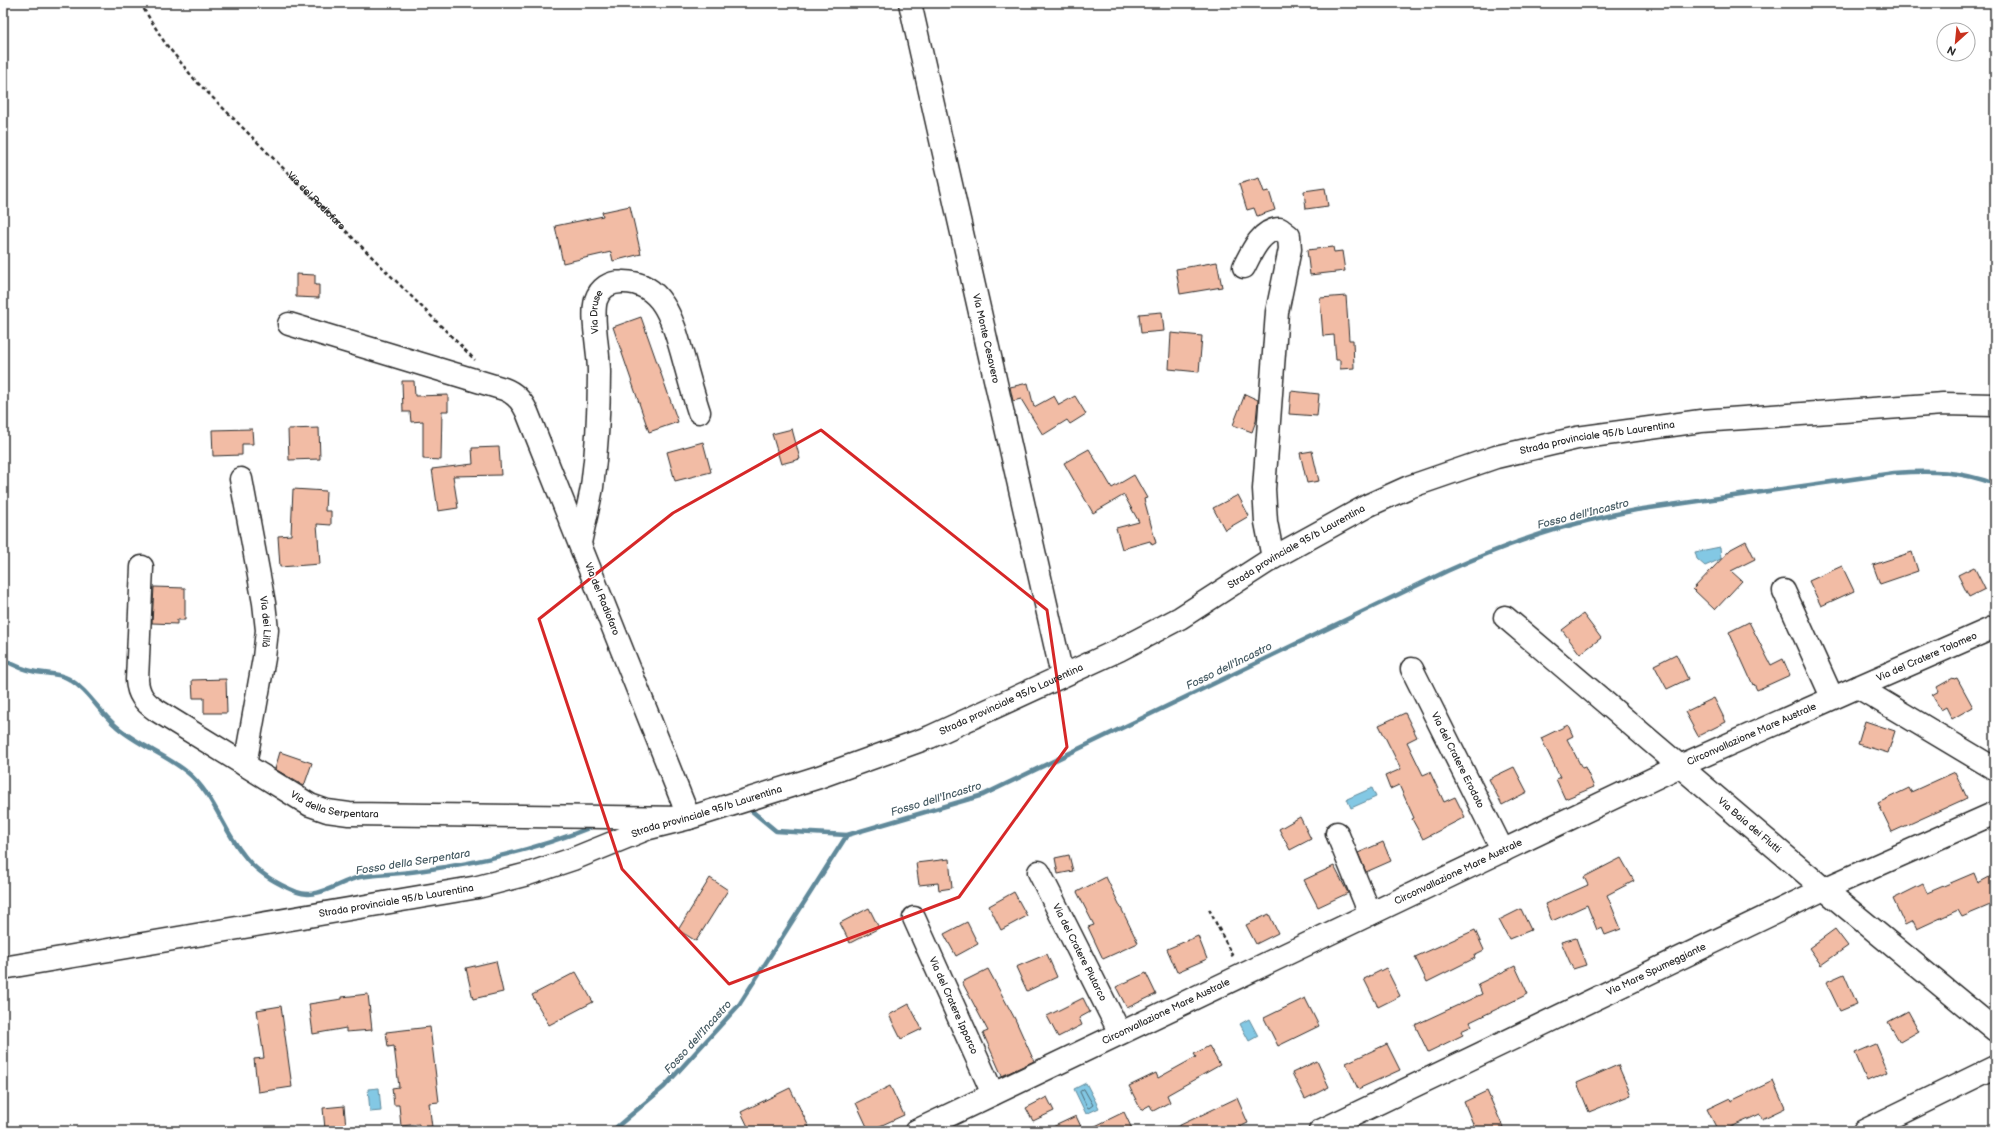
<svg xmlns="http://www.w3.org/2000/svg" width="1998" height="1134" font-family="'Balsamiq Sans',sans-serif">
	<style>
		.water { fill: #83c8e4; stroke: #60899a }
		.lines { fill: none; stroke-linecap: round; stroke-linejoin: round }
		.shore { stroke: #4e6a75; stroke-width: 1 }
		.stream { stroke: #60899a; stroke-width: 4.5 }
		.building { fill: #f2bca5; stroke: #2b2b2b }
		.minor-casing { stroke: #2b2b2b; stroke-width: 25 }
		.major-casing { stroke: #2b2b2b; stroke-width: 25 }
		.path { stroke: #2b2b2b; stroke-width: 2.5; stroke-dasharray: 4 3; stroke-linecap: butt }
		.minor { stroke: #fff; stroke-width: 22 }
		.major { stroke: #fff; stroke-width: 22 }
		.marked { fill: none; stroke: #d62828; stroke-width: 3; stroke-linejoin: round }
		.labels { text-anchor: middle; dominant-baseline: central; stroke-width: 3; stroke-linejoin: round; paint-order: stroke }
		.street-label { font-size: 10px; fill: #2b2b2b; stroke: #fff }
		.water-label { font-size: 11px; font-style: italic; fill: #455a62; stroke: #fff }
	</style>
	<rect width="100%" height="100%" fill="#fff"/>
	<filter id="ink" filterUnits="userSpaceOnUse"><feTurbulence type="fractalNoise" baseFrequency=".025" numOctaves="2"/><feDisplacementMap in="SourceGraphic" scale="8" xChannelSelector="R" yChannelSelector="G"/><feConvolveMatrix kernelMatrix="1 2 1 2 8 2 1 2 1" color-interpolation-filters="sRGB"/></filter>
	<g filter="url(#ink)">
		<path class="water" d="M1720,547L1721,559L1705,566L1697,559L1695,552Z
			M1372,788L1376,797L1351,808L1347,799Z
			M1249,1019L1258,1036L1249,1041L1240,1024Z
			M1086,1083L1099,1108L1086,1114L1074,1089Z
			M379,1088L381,1111L370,1112L368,1089Z"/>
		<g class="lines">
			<path class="shore" d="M1084,1089L1093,1105L1089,1108L1087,1107L1080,1092Z"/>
			<path class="stream" d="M3,659C13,665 24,670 36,672C48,674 59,673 69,679C88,690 99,712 116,726C137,745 165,754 187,772C214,794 222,828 243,854C256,872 277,884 297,892C318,900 340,881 360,877C379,874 399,874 418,871C478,863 538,849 594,826
				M747,807L776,831L847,835
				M612,1131L664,1087L739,1005L847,835L983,795L1447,571C1511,542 1567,523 1636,510L1894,473C1931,470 1960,471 1995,484"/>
		</g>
		<path class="building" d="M1259,178L1264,192L1269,191L1275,210L1257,216L1254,208L1247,210L1239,184Z
			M1325,188L1328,206L1306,209L1304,191Z
			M630,206L641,254L613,261L611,252L563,263L555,226L603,216L602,212Z
			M1333,247L1334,252L1342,251L1345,271L1310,275L1307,250Z
			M1217,262L1222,287L1180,294L1176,269Z
			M296,274L315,275V285H319V298L296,297Z
			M1346,296L1349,340H1353L1354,368L1340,369V360H1336L1334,335L1323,336L1320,298Z
			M1162,312L1164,331L1141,333L1139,314Z
			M641,317L678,422L649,432L613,327Z
			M1171,333L1202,336L1199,372L1169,369Z
			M402,381H414L415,396L448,395V411H442L441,460L423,459V421L411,422L410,412H403Z
			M1028,383L1034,407L1054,396L1059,405L1075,396L1086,414L1070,424L1067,420L1043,435L1021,399L1013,401L1010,387Z
			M1291,391L1319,394L1317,416L1289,414Z
			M1245,394L1258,400L1256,421L1252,432L1233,425Z
			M319,428L320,459L289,460L288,429Z
			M252,429L253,444H242V455L213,456L212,430Z
			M792,429L800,459L781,464L772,434Z
			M703,442L711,472L675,481L667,452Z
			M499,447L501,475L453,476L458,508L438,511L432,469L473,464L472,448Z
			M1089,449L1112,488L1134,475L1147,498L1144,499L1156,543L1152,545L1150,541L1122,549L1116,528L1139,522L1124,495L1093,513L1064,463Z
			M1312,451L1319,481L1307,483L1300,453Z
			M293,489L326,491L325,511H331V525L317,524L320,564L280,567L278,536L291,535Z
			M1238,495L1249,516L1225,530L1213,508Z
			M1746,541L1755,559L1731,571L1742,581L1715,610L1693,589L1731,549Z
			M1912,552L1918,571L1880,584L1873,565Z
			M1842,566L1854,591L1821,606L1809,581Z
			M1974,567L1985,589L1969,597L1958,575Z
			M154,587L185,588V620H177V624L152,623Z
			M1583,614L1601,638L1580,654L1562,630Z
			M1749,622L1771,665L1783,659L1790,675L1757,690L1754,684L1753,685L1729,632Z
			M1676,654L1688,679L1667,689L1654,665Z
			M1953,678L1954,679L1957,678L1973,707L1952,719L1946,707L1941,710L1932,695L1939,691L1937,687Z
			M226,679L227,713H204V698H193L192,680Z
			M1714,698L1726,722L1698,736L1685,712Z
			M1405,713L1417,737L1407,742L1423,775L1430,772L1444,802L1455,797L1465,817L1423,839L1412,819L1414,818L1399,785L1390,789L1385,776L1401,769L1379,725Z
			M1865,721L1895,731L1888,753L1858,744Z
			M1568,725L1573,736L1567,739L1582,768L1585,767L1594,787L1565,799L1556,779L1560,777L1541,738Z
			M280,752L312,763L304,786L275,769Z
			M1514,767L1527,792L1502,805L1489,779Z
			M1955,772L1967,798L1892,832L1878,803L1909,788L1911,792Z
			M1300,817L1311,839L1290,850L1279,829Z
			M1383,842L1391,861L1366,872L1358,853Z
			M1069,855L1073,871L1058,874L1055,858Z
			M1621,858L1634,881L1607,895L1621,929L1605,935L1602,928L1597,930L1587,905L1552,921L1545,904L1588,885L1584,877Z
			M949,859L952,888L939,890L938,883L919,885L916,863Z
			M1334,866L1348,893L1318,907L1304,880Z
			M1974,873L1978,883L1995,874V903L1962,917L1958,910L1917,929L1913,921L1905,925L1893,899L1923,884L1927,893Z
			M1106,877L1138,943L1103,959L1088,927L1094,925L1077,892Z
			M710,878L728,890L696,941L678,930Z
			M1014,892L1027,916L1001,930L989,906Z
			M869,908L879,928L850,943L840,923Z
			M1521,909L1531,930L1509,939L1499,920Z
			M1269,914L1278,933L1256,944L1246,925Z
			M967,922L978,944L956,956L944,934Z
			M1835,929L1848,946L1821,965L1809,948Z
			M1475,930L1484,950L1474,955L1475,958L1427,982L1415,957Z
			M1198,936L1207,959L1177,972L1167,949Z
			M1576,938L1586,965L1573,969L1561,942Z
			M1047,954L1057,977L1027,991L1016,967Z
			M496,961L503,992L473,999L466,968Z
			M1515,966L1528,994L1470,1022L1472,1026L1461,1031L1463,1035L1428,1052L1415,1025L1482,994L1478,984Z
			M1386,968L1400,996L1378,1007L1364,979Z
			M988,969L1015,1019L1034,1061L1002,1076L983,1033L988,1031L962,982Z
			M576,972L593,1002L549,1025L532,995Z
			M1146,973L1156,994L1127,1008L1116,987Z
			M1844,974L1857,1004L1840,1011L1826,982Z
			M368,994L372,1030L346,1032V1028L313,1034L309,1004L342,999V997Z
			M1083,998L1090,1012L1079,1018L1082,1025L1058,1037L1047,1016Z
			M1305,998L1319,1026L1278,1046L1264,1018Z
			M909,1004L922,1029L901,1039L889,1015Z
			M281,1006L292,1087L258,1092L254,1059L264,1058L257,1010Z
			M1908,1011L1919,1031L1900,1042L1888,1022Z
			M430,1027L439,1102L429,1103L432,1127L419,1128V1124L401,1126L399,1105H394L392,1088L399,1087L394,1046L388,1047L386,1032Z
			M1387,1044L1400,1070L1358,1089L1346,1063Z
			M1876,1044L1888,1072L1867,1081L1855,1053Z
			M1209,1046L1220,1065L1167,1095L1170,1102L1153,1111L1150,1105L1141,1110L1129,1086L1156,1073L1158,1078L1196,1057L1194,1054Z
			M1317,1061L1329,1087L1305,1099L1292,1073Z
			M1618,1065L1631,1095L1589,1112L1577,1083Z
			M1773,1081L1785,1108L1762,1119L1760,1114L1722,1131H1718L1707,1109L1730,1098L1731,1101Z
			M890,1086L904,1115L869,1131L856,1103Z
			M790,1088L809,1127L802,1131H750L741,1112Z
			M1487,1091L1503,1127L1493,1131H1476L1464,1102Z
			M1047,1097L1054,1111L1033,1121L1026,1108Z
			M1237,1098L1248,1123L1231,1131H1168Z
			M344,1106L346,1127L325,1129L323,1108Z
			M1124,1112L1133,1131H1085Z
			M1076,1116L1083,1131H1044Z"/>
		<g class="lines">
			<defs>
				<g id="minor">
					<path id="s2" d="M910,3L1062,675"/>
					<path d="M1244,267C1251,253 1261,229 1280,229L1289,236L1290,249L1277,312L1264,489L1266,522L1273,558"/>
					<path id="s3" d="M241,479L264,603L267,630L264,658L245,765"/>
					<path id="s4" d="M580,543C584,524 589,505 592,487C597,449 599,409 599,372C599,351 591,317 596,300C600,288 610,282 622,282C664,281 674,325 683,357C688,375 693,394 699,412"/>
					<path id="s5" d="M142,567L137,680C138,694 144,702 156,710L310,805L327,811L349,814L689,818L527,412C522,401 515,393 504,389L289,324"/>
					<path d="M1784,591L1832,697"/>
					<path id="s6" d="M1505,617L1824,889L1995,1030"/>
					<path id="s7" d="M1412,669L1503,851"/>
					<path id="s8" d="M1858,687L1995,627"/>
					<path d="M1337,833L1370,914"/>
					<path id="s9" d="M1039,872L1120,1033"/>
					<path id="s10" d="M914,918L993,1094"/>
					<path id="s11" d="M916,1131L1680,766L1858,687L1995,769"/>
					<path id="s12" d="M1320,1131L1824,889L1995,813"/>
					<path d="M1864,1131L1995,1067"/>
				</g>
				<g id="major">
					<path id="s13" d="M3,968L478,887L528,874L573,859L649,828L689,818L819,777L930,737L1119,650L1180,618L1273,558L1369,505L1409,487L1496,457L1577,438L1701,421L1943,404L1995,405"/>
				</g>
			</defs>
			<use href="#minor" class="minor-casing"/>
			<use href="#major" class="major-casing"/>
			<g class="path">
				<path id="s1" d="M140,3L165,43L195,80L475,360"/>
				<path d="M1209,909L1234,959"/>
			</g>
			<use href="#minor" class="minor"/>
			<use href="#major" class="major"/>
		</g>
	</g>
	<path class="marked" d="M821,430L1047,610L1067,747L959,897L729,984L622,869L539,619L673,513Z"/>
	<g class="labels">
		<g class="street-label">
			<text stroke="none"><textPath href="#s1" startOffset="266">Via del Radiofaro</textPath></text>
			<text stroke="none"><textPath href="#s4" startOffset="233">Via Druse</textPath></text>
			<text stroke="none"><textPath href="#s2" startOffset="344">Via Monte Cesavero</textPath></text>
			<text stroke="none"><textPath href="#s13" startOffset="1695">Strada provinciale 95/b Laurentina</textPath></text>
			<text stroke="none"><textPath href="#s13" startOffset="1372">Strada provinciale 95/b Laurentina</textPath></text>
			<text transform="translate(602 599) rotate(68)">Via del Radiofaro</text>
			<text stroke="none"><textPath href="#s3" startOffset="145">Via dei Lillà</textPath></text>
			<text stroke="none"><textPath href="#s8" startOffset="75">Via del Cratere Tolomeo</textPath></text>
			<text stroke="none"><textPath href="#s13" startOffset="1048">Strada provinciale 95/b Laurentina</textPath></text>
			<text stroke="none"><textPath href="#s11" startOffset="925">Circonvallazione Mare Australe</textPath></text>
			<text stroke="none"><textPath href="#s7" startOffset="102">Via del Cratere Erodoto</textPath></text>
			<text stroke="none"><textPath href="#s5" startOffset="355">Via della Serpentara</textPath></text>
			<text stroke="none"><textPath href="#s13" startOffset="723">Strada provinciale 95/b Laurentina</textPath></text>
			<text stroke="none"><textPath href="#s6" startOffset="321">Via Baia dei Flutti</textPath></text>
			<text stroke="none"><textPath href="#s11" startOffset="601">Circonvallazione Mare Australe</textPath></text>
			<text stroke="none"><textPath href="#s13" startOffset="399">Strada provinciale 95/b Laurentina</textPath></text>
			<text stroke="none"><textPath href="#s9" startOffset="90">Via del Cratere Plutarco</textPath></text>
			<text stroke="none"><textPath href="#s12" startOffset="373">Via Mare Spumeggiante</textPath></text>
			<text stroke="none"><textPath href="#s10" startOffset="96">Via del Cratere Ipparco</textPath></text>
			<text stroke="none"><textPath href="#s11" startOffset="277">Circonvallazione Mare Australe</textPath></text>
		</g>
		<g class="water-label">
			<text transform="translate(1583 514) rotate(-14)">Fosso dell'Incastro</text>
			<text transform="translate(1229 666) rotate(-26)">Fosso dell'Incastro</text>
			<text transform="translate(936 799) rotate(-17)">Fosso dell'Incastro</text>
			<text transform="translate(413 862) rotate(-9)">Fosso della Serpentara</text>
			<text transform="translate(698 1037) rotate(-48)">Fosso dell'Incastro</text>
		</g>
	</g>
	<rect width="1998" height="1134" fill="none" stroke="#fff" stroke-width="16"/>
	<rect x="8" y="8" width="1982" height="1118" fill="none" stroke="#2b2b2b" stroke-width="1.5" filter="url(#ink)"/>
	<g transform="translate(1956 42) rotate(207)"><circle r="19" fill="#ffffff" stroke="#aaaaaa"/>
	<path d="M0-3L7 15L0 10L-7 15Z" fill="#c8321e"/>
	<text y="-6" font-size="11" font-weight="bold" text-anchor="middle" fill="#2b2b2b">N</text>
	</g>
</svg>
